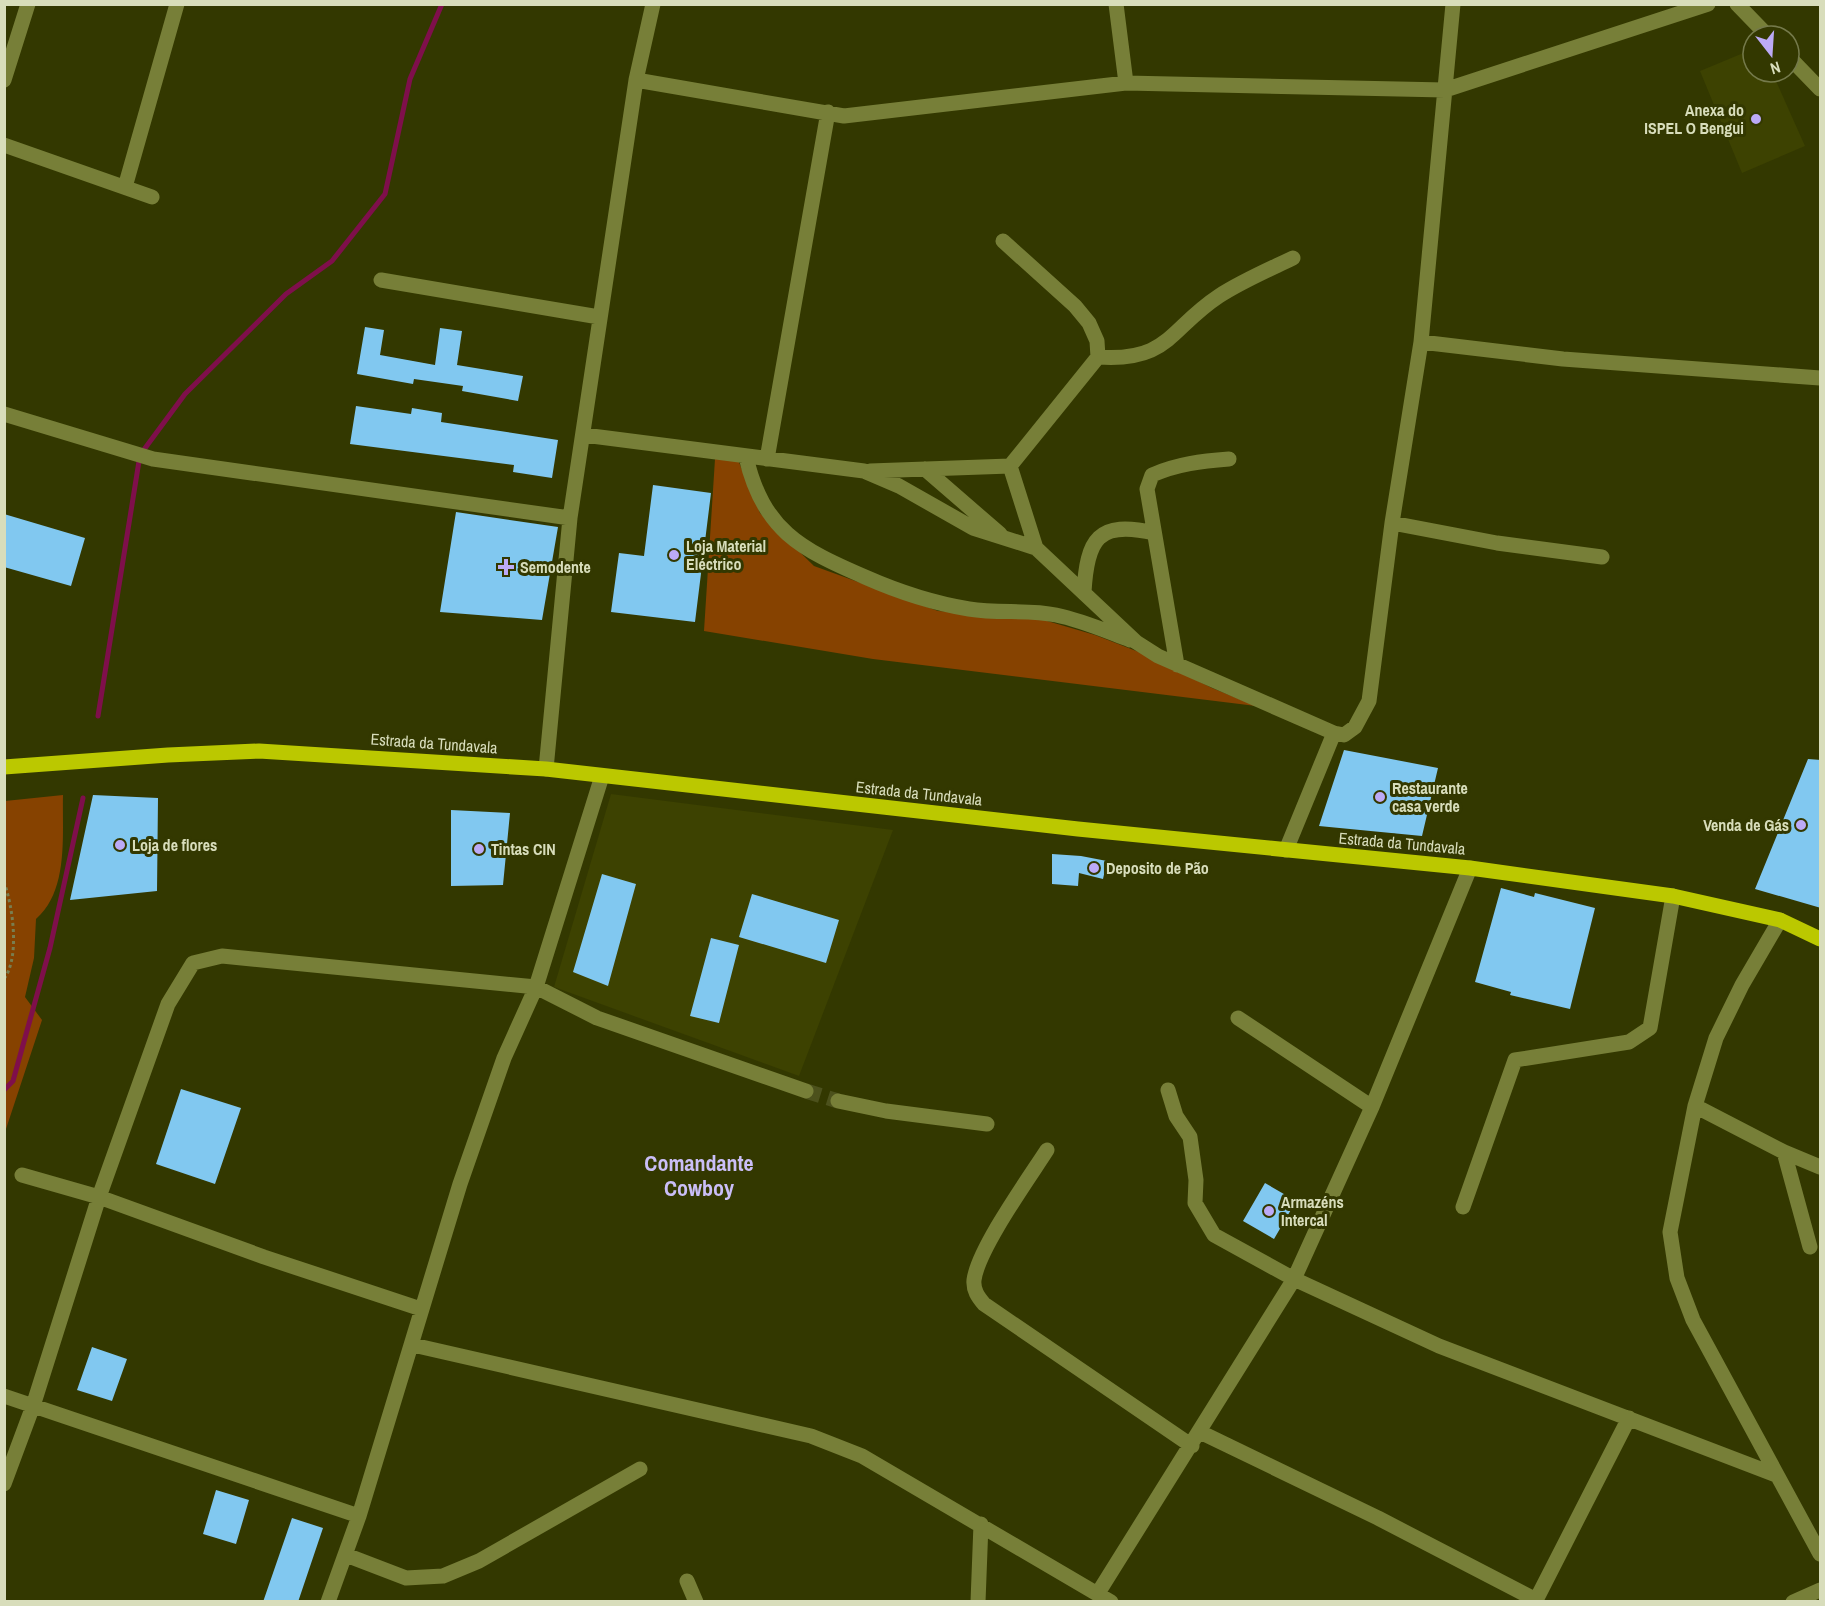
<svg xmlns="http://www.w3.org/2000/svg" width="1825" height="1606" font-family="'Archivo Narrow',sans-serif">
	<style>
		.built { fill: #3d4201 }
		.green { fill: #864200 }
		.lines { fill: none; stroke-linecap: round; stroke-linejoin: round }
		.stream { stroke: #7f0f4b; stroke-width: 5 }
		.building { fill: #81c8f0 }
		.minor-tunnel { stroke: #4c511c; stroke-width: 15; stroke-dasharray: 15 8; stroke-linecap: butt }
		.path { stroke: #797e4f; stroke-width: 3; stroke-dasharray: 3 3; stroke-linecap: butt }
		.minor { stroke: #777f38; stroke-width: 15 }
		.major { stroke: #bbc800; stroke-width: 15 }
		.poi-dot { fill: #bcaaf6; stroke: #333800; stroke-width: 2 }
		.labels { text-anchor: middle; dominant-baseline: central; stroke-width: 6; stroke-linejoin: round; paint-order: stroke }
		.poi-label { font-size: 16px; font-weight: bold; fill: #d8ddbb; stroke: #333800; text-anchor: start }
		.street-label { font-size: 16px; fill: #d8ddbb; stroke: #333800 }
		.district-label { font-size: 22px; font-weight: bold; fill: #cabef7; stroke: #333800 }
	</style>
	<rect width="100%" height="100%" fill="#333800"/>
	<path class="built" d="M1753,49V72H1772L1805,146L1742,173L1700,71Z
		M611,794L893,830L799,1076L554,987Z"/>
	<path class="green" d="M715,459L738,460L760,513L814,566L938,611L1037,618L1095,635L1144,654L1212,688L1256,706L873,659L704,631Z
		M63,795C62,835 69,890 36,919L34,958L25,997L42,1020L5,1132V801Z"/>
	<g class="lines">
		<path class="stream" d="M98,716L140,455L185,394L286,294L332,261L385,194L410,79L442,4
			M4,1090L13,1081L50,948L83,798"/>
	</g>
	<path class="building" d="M365,327L384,330L380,355L435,365L440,328L462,331L457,365L523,376L518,401L462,391L463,386L414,379L413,384L357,374Z
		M356,406L411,414L412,408L442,413L441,422L558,440L552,478L513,472L514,465L350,444Z
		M653,485L711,493L695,622L611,612L619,553L644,556Z
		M456,512L558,527L542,620L440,612Z
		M4,514L85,538L71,586L4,567Z
		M1344,750L1438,768L1422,836L1319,826Z
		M1808,759L1821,760V908L1755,889Z
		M93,795L158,798L157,891L70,900Z
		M451,810L510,813L503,885L451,886Z
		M1052,854L1081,856L1107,861L1103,879L1079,873L1078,886L1052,884Z
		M602,874L636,884L608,986L573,972Z
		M1501,888L1534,897L1535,893L1595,908L1570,1009L1510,995L1511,992L1475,982Z
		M752,894L839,920L826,963L739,937Z
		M711,938L739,945L719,1023L690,1016Z
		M181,1089L241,1108L215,1184L156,1164Z
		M1265,1183L1296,1201L1274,1239L1243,1221Z
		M92,1347L127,1359L112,1401L77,1390Z
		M216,1490L249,1500L236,1544L203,1534Z
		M292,1518L323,1528L298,1602H263Z"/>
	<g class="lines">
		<path class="minor-tunnel" d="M806,1091L838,1101"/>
		<path class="path" d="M4,882C13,907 20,957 4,979"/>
		<path class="minor" d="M1116,4L1126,83
			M1737,4L1768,36
			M1789,57L1820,89
			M4,80L28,4
			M636,80L844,116L1126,83L1445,90L1708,4
			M4,145L152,197
			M125,187L177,4
			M381,280L599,317
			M1421,342L1563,359L1820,378
			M1098,357C1169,362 1169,329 1219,296C1242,281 1268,270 1293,258
			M4,414L153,459L570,518
			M584,435L864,471L899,486L973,528L1036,548L1136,642L1158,656L1334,733L1344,735L1355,727L1369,701L1392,523L1421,342L1453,4
			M746,457C763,530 800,549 865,577C899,592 932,603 969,609C998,614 1028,609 1056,615C1081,620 1106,631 1130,640
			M767,459L828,112
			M1010,466L1036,548
			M925,469L1000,534
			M870,471L1010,466L1098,357L1097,341L1089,323L1075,306L1003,241
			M1392,523L1497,543L1602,557
			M1084,592C1087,539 1098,520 1154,533
			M1177,665L1147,489L1152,475C1177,464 1202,461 1229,459
			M546,769L570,518L636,80L653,4
			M1286,850L1334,733
			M1780,920L1742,985L1716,1038L1695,1106L1670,1232L1677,1278L1693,1320L1820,1554
			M1238,1018L1372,1107
			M1168,1090L1176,1116L1190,1137L1196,1180L1195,1203L1214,1235L1294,1279L1439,1346L1776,1475
			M838,1101L886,1111L987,1124
			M1695,1106L1784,1152L1820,1167
			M1047,1150C1029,1178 978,1249 974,1280C973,1290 978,1297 984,1304L1192,1446
			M1784,1152L1810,1247
			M22,1175L99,1197L264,1257L421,1309
			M1463,1207L1515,1060L1629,1042L1650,1028L1673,896
			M413,1345L811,1436L862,1456L1111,1602
			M4,1396L359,1516
			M1200,1432L1378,1518L1536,1600
			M4,1484L33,1406L99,1197L168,1004L193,963L222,956L536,987L597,1018L806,1091
			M346,1555L406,1578L443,1576L479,1561L640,1469
			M687,1581L696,1602
			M1098,1593L1294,1279L1372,1107L1470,868
			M328,1602L359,1516L460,1184L504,1058L536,987L602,776
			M978,1602L981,1524
			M1535,1602L1629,1418
			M1793,1602L1820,1590"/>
		<path class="major" d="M4,767L168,755L259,751L546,769L1078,829L1470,868L1673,896L1780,920L1820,939"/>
	</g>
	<g class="poi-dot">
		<circle cx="1756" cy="119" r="6"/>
		<circle cx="674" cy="555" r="6"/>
		<path d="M503 558h6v6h6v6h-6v6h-6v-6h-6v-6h6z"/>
		<circle cx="1380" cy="797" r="6"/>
		<circle cx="1801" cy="825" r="6"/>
		<circle cx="120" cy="845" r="6"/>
		<circle cx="479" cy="849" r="6"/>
		<circle cx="1094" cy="868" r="6"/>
		<circle cx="1269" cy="1211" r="6"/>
	</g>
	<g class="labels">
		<g class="poi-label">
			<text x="1744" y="110" text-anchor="end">Anexa do<tspan x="1744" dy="18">ISPEL O Bengui</tspan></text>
			<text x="686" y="546">Loja Material<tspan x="686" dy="18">Eléctrico</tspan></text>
			<text x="520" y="567">Semodente</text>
			<text x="1392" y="788">Restaurante<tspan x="1392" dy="18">casa verde</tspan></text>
			<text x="1789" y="825" text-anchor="end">Venda de Gás</text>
			<text x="132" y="845">Loja de flores</text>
			<text x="491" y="849">Tintas CIN</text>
			<text x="1106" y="868">Deposito de Pão</text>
			<text x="1281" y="1202">Armazéns<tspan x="1281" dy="18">Intercal</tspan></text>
		</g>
		<g class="street-label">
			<text transform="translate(434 743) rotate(4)">Estrada da Tundavala</text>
			<text transform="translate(919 793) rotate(6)">Estrada da Tundavala</text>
			<text transform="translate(1402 843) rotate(5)">Estrada da Tundavala</text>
		</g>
		<g class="district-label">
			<text x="699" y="1163">Comandante<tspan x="699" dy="25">Cowboy</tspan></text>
		</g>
	</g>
	<rect width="1825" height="1606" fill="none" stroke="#d8ddbb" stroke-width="12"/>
	<g transform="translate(1771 54) rotate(163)"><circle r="28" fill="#333800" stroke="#757a4b" stroke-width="1.5"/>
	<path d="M0-4.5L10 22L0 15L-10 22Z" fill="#bcaaf6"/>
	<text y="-9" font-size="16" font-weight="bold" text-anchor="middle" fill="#d8ddbb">N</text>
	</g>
</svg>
